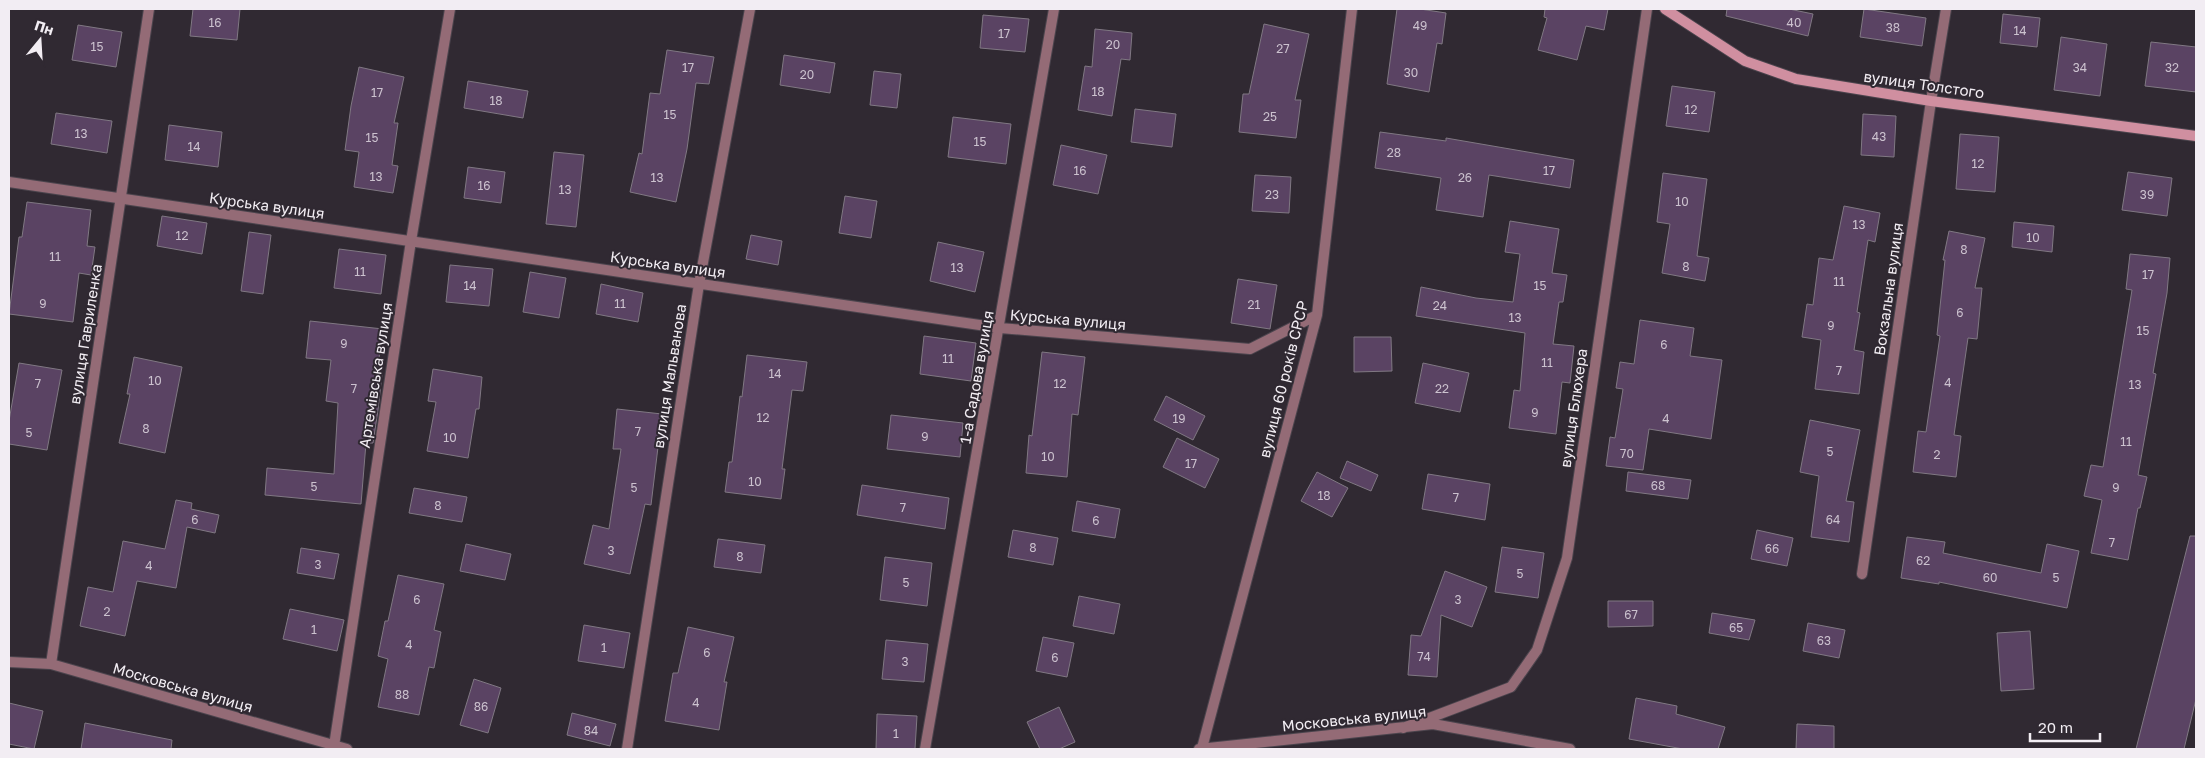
<svg xmlns="http://www.w3.org/2000/svg" width="2205" height="758" font-family="'Golos Text',sans-serif">
	<style>
		.building { fill: #5a4363; stroke: #807883 }
		.lines { fill: none; stroke-linecap: round; stroke-linejoin: round }
		.street-casing { stroke: #4b444d; stroke-width: 12 }
		.secondary-casing { stroke: #4b444d; stroke-width: 12 }
		.street { stroke: #946b76; stroke-width: 10 }
		.secondary { stroke: #d08fa0; stroke-width: 10 }
		.labels { text-anchor: middle; dominant-baseline: central; stroke-width: 4; stroke-linejoin: round; paint-order: stroke }
		.number-label { font-size: 12px; fill: #ccc2cf }
		.street-label { font-size: 15px; fill: #f2edf3; stroke: #302932 }
	</style>
	<rect width="100%" height="100%" fill="#302932"/>
	<path class="building" d="M193,9H240L237,40L190,36Z
		M1397,9H1420L1446,13L1442,44L1437,43L1429,92L1387,84Z
		M1545,9H1608L1604,30L1586,26L1577,60L1538,50L1547,18L1544,17Z
		M1727,9H1789L1813,14L1808,36L1726,16Z
		M1864,9L1926,18L1922,46L1860,37Z
		M2003,14L2040,18L2037,47L2000,43Z
		M983,15L1029,19L1025,52L980,48Z
		M1264,24L1309,34L1295,100H1301L1296,138L1239,132L1243,94H1249Z
		M78,25L122,32L116,67L72,60Z
		M1095,29L1132,33L1130,60L1121,59L1112,116L1078,110L1085,66L1092,67Z
		M2061,37L2107,44L2100,96L2054,90Z
		M2151,42L2196,47V92L2145,86Z
		M667,50L714,57L709,84L696,83L687,149L676,202L630,192L639,153L642,154L650,93L660,94Z
		M784,55L835,63L830,93L780,85Z
		M359,67L404,77L394,123H398L392,165L398,166L393,193L354,187L359,152L345,150L351,106Z
		M874,71L901,74L897,108L870,105Z
		M468,81L528,91L523,118L464,108Z
		M1672,86L1715,92L1709,132L1666,126Z
		M1135,109L1176,114L1172,147L1131,142Z
		M56,113L112,121L107,153L51,144Z
		M1863,114L1896,116L1894,157L1861,155Z
		M953,117L1011,124L1006,164L948,157Z
		M169,125L222,132L218,167L165,160Z
		M1380,132L1446,141V138L1574,160L1570,188L1489,175L1483,217L1436,210L1441,178L1375,168Z
		M1960,134L1999,137L1995,192L1956,189Z
		M1061,145L1107,155L1098,194L1053,185Z
		M554,152L584,155L576,227L546,224Z
		M468,167L505,172L501,203L464,198Z
		M2128,172L2172,178L2167,216L2122,210Z
		M1663,173L1707,179L1697,256L1709,258L1705,281L1662,273L1670,224L1657,222Z
		M1255,175L1291,177L1289,213L1252,211Z
		M845,196L877,201L871,238L839,233Z
		M27,202L91,210L87,246L95,247L91,275L79,273L73,322L9,314L19,237H22Z
		M1844,206L1880,213L1875,242L1868,240L1857,312L1860,313L1854,350L1864,352L1859,394L1815,389L1821,340L1802,337L1807,304L1813,305L1819,258L1833,260Z
		M162,216L207,223L202,254L157,246Z
		M1510,221L1559,229L1552,273L1567,275L1563,302H1559L1553,344L1574,346L1570,383L1562,382L1556,434L1509,428L1514,390L1520,391L1525,333L1416,316L1421,287L1476,298L1513,302L1520,254L1505,252Z
		M2014,222L2054,226L2052,252L2012,247Z
		M1949,231L1985,238L1975,288H1982L1977,339L1968,338L1954,435L1961,436L1956,477L1913,472L1918,431L1926,432L1940,336L1937,335L1945,260H1943Z
		M249,232L271,235L263,294L241,291Z
		M751,235L782,241L778,265L746,259Z
		M938,242L984,252L975,292L930,281Z
		M339,249L386,255L381,294L334,288Z
		M2130,254L2170,258L2167,293L2153,373L2156,374L2138,475L2147,477L2140,508H2138L2128,560L2091,553L2102,500L2084,496L2091,465L2103,467L2132,290L2126,289Z
		M450,265L493,269L489,306L446,302Z
		M530,272L566,278L559,318L523,312Z
		M1238,279L1277,285L1270,329L1231,323Z
		M601,284L643,293L638,322L596,314Z
		M1640,320L1694,328L1690,356L1722,360L1711,439L1649,429L1643,470L1606,466L1610,437L1615,438L1623,389L1616,388L1620,362L1634,364Z
		M310,321L383,329L377,373L382,374L378,410L373,443H366L361,504L265,495L267,468L334,474L338,403L326,401L331,360L306,358Z
		M924,336L976,343L971,381L920,374Z
		M1354,337H1391L1392,371L1354,372Z
		M1042,352L1085,357L1078,415L1072,414L1067,477L1026,473L1029,435L1032,436Z
		M747,355L807,362L803,391L792,390L782,469H785L781,499L725,492L729,462H732L740,396L742,397Z
		M134,357L182,367L165,453L119,443L130,394H127Z
		M19,363L62,370L47,450L9,444V421Z
		M1423,363L1469,373L1460,412L1415,403Z
		M433,369L482,377L479,409H476L468,458L427,451L436,402L428,401Z
		M1166,396L1205,416L1193,440L1154,420Z
		M617,409L662,414L651,505L645,504L630,574L584,564L593,525L609,529L621,449H613Z
		M891,415L963,423L960,457L887,449Z
		M1810,420L1860,430L1846,501L1854,502L1849,542L1811,537L1819,476L1800,472Z
		M1177,438L1219,459L1205,488L1163,467Z
		M1347,461L1378,475L1371,491L1340,478Z
		M1317,472L1348,488L1332,517L1301,501Z
		M1628,472L1691,480L1688,499L1626,491Z
		M1428,474L1490,484L1485,520L1422,509Z
		M862,485L949,498L945,529L857,515Z
		M414,488L467,497L462,522L409,513Z
		M176,500L192,503L191,509L219,515L215,533L187,527L176,588L137,581L125,636L80,626L88,587L113,592L123,541L165,549Z
		M1077,501L1120,509L1115,538L1072,531Z
		M1013,530L1058,538L1053,565L1008,557Z
		M1757,530L1793,538L1787,566L1751,559Z
		M2190,536H2196V699L2184,749H2136Z
		M1907,537L1945,542L1943,553L2041,573L2047,544L2079,551L2067,608L1939,582V584L1901,578Z
		M718,539L765,545L761,573L714,567Z
		M466,544L511,554L505,580L460,571Z
		M1502,547L1544,553L1538,598L1495,592Z
		M301,548L339,554L334,579L297,573Z
		M885,557L932,563L927,606L880,600Z
		M1445,571L1487,587L1472,627L1441,615L1437,677L1408,675L1411,635L1421,636Z
		M398,575L444,584L434,630L441,632L434,668L429,667L419,715L378,707L388,659L378,656L385,621H388Z
		M1079,596L1120,604L1114,634L1073,626Z
		M1608,601H1653V626L1608,627Z
		M290,609L344,620L337,651L283,639Z
		M1712,613L1755,620L1749,640L1709,633Z
		M1808,623L1845,630L1839,658L1803,651Z
		M584,625L630,633L624,668L578,661Z
		M688,627L734,637L724,682H727L719,730L665,721L673,673H678Z
		M2030,631L2034,689L2001,691L1997,633Z
		M1043,637L1074,643L1067,677L1036,671Z
		M886,640L928,644L924,682L882,679Z
		M474,679L501,688L488,733L460,725Z
		M1636,698L1677,706L1676,714L1725,727L1718,749H1683L1629,739Z
		M9,703L43,711L34,749L9,744Z
		M1059,707L1075,742L1059,749H1040L1027,722Z
		M572,713L616,724L610,746L567,735Z
		M877,714L917,716L915,749H876Z
		M85,723L172,740L171,749H81Z
		M1797,724L1834,726V749H1796Z"/>
	<g class="lines">
		<defs>
			<path id="street" d="M9,182L1000,328L1250,349L1317,315
				M1862,574L1931,101L1946,9
				M9,662L51,664L347,749
				M51,664L149,9
				M1403,728L1511,687L1537,650L1567,558L1647,9
				M334,746L411,241L450,9
				M1202,748L1317,315L1352,9
				M627,749L699,284L750,9
				M925,749L1054,9
				M1199,749L1433,724L1570,749"/>
			<path id="secondary" d="M1665,9L1745,61L1796,79L1931,101L2196,136"/>
		</defs>
		<use href="#street" class="street-casing"/>
		<use href="#secondary" class="secondary-casing"/>
		<use href="#street" class="street"/>
		<use href="#secondary" class="secondary"/>
	</g>
	<g class="labels">
		<g class="number-label">
			<text x="215" y="22">16</text>
			<text x="1794" y="22">40</text>
			<text x="1420" y="25">49</text>
			<text x="1893" y="27">38</text>
			<text x="2020" y="30">14</text>
			<text x="1004" y="33">17</text>
			<text x="1113" y="44">20</text>
			<text x="97" y="46">15</text>
			<text x="1283" y="48">27</text>
			<text x="688" y="67">17</text>
			<text x="2080" y="67">34</text>
			<text x="2172" y="67">32</text>
			<text x="1411" y="72">30</text>
			<text x="807" y="74">20</text>
			<text x="1098" y="91">18</text>
			<text x="377" y="92">17</text>
			<text x="496" y="100">18</text>
			<text x="1691" y="109">12</text>
			<text x="670" y="114">15</text>
			<text x="1270" y="116">25</text>
			<text x="81" y="133">13</text>
			<text x="1879" y="136">43</text>
			<text x="372" y="137">15</text>
			<text x="980" y="141">15</text>
			<text x="194" y="146">14</text>
			<text x="1394" y="152">28</text>
			<text x="1978" y="163">12</text>
			<text x="1080" y="170">16</text>
			<text x="1549" y="170">17</text>
			<text x="376" y="176">13</text>
			<text x="657" y="177">13</text>
			<text x="1465" y="177">26</text>
			<text x="484" y="185">16</text>
			<text x="565" y="189">13</text>
			<text x="1272" y="194">23</text>
			<text x="2147" y="194">39</text>
			<text x="1682" y="201">10</text>
			<text x="1859" y="224">13</text>
			<text x="182" y="235">12</text>
			<text x="2033" y="237">10</text>
			<text x="1964" y="249">8</text>
			<text x="55" y="256">11</text>
			<text x="1686" y="266">8</text>
			<text x="957" y="267">13</text>
			<text x="360" y="271">11</text>
			<text x="2148" y="274">17</text>
			<text x="1839" y="281">11</text>
			<text x="470" y="285">14</text>
			<text x="1540" y="285">15</text>
			<text x="43" y="303">9</text>
			<text x="620" y="303">11</text>
			<text x="1254" y="304">21</text>
			<text x="1440" y="305">24</text>
			<text x="1960" y="312">6</text>
			<text x="1515" y="317">13</text>
			<text x="1831" y="325">9</text>
			<text x="2143" y="330">15</text>
			<text x="344" y="343">9</text>
			<text x="1664" y="344">6</text>
			<text x="948" y="358">11</text>
			<text x="1547" y="362">11</text>
			<text x="1839" y="370">7</text>
			<text x="775" y="373">14</text>
			<text x="155" y="380">10</text>
			<text x="1948" y="382">4</text>
			<text x="38" y="383">7</text>
			<text x="1060" y="383">12</text>
			<text x="2135" y="384">13</text>
			<text x="354" y="388">7</text>
			<text x="1442" y="388">22</text>
			<text x="1535" y="412">9</text>
			<text x="763" y="417">12</text>
			<text x="1179" y="418">19</text>
			<text x="1666" y="418">4</text>
			<text x="146" y="428">8</text>
			<text x="638" y="431">7</text>
			<text x="29" y="432">5</text>
			<text x="925" y="436">9</text>
			<text x="450" y="437">10</text>
			<text x="2126" y="441">11</text>
			<text x="1830" y="451">5</text>
			<text x="1627" y="453">70</text>
			<text x="1937" y="454">2</text>
			<text x="1048" y="456">10</text>
			<text x="1191" y="463">17</text>
			<text x="755" y="481">10</text>
			<text x="1658" y="485">68</text>
			<text x="314" y="486">5</text>
			<text x="634" y="487">5</text>
			<text x="2116" y="487">9</text>
			<text x="1324" y="495">18</text>
			<text x="1456" y="497">7</text>
			<text x="438" y="505">8</text>
			<text x="903" y="507">7</text>
			<text x="195" y="519">6</text>
			<text x="1833" y="519">64</text>
			<text x="1096" y="520">6</text>
			<text x="2112" y="542">7</text>
			<text x="1033" y="547">8</text>
			<text x="1772" y="548">66</text>
			<text x="611" y="550">3</text>
			<text x="740" y="556">8</text>
			<text x="1923" y="560">62</text>
			<text x="318" y="564">3</text>
			<text x="149" y="565">4</text>
			<text x="1520" y="573">5</text>
			<text x="1990" y="577">60</text>
			<text x="2056" y="577">5</text>
			<text x="906" y="582">5</text>
			<text x="417" y="599">6</text>
			<text x="1458" y="599">3</text>
			<text x="107" y="611">2</text>
			<text x="1631" y="614">67</text>
			<text x="1736" y="627">65</text>
			<text x="314" y="629">1</text>
			<text x="1824" y="640">63</text>
			<text x="409" y="644">4</text>
			<text x="604" y="647">1</text>
			<text x="707" y="652">6</text>
			<text x="1424" y="656">74</text>
			<text x="1055" y="657">6</text>
			<text x="905" y="661">3</text>
			<text x="402" y="694">88</text>
			<text x="696" y="702">4</text>
			<text x="481" y="706">86</text>
			<text x="591" y="730">84</text>
			<text x="896" y="733">1</text>
		</g>
		<g class="street-label">
			<text transform="translate(1924 84) rotate(8)">вулиця Толстого</text>
			<text transform="translate(267 205) rotate(8)">Курська вулиця</text>
			<text transform="translate(668 264) rotate(8)">Курська вулиця</text>
			<text transform="translate(1888 289) rotate(-82)">Вокзальна вулиця</text>
			<text transform="translate(1068 319) rotate(5)">Курська вулиця</text>
			<text transform="translate(85 334) rotate(-81)">вулиця Гавриленка</text>
			<text transform="translate(375 375) rotate(-81)">Артемівська вулиця</text>
			<text transform="translate(669 376) rotate(-81)">вулиця Мальванова</text>
			<text transform="translate(976 377) rotate(-80)">1-а Садова вулиця</text>
			<text transform="translate(1283 379) rotate(-76)">вулиця 60 років СРСР</text>
			<text transform="translate(1573 408) rotate(-82)">вулиця Блюхера</text>
			<text transform="translate(183 687) rotate(16)">Московська вулиця</text>
			<text transform="translate(1354 718) rotate(-6)">Московська вулиця</text>
		</g>
	</g>
	<rect width="2205" height="758" fill="none" stroke="#f2edf3" stroke-width="20"/>
	<g transform="translate(40 40) rotate(18)" stroke="#302932" stroke-width="4" paint-order="stroke">
	<path d="M0-4L9 19L0 12L-9 19Z" fill="#f2edf3"/>
	<text y="-8" font-size="14" font-weight="bold" text-anchor="middle" fill="#f2edf3">Пн</text>
	</g>
	<path d="M2030 733v8h70v-8" fill="none" stroke="#f2edf3" stroke-width="2.5"/>
	<text x="2038" y="733" font-size="15" fill="#f2edf3" stroke="#302932" stroke-width="4" paint-order="stroke">20 m</text>
</svg>
